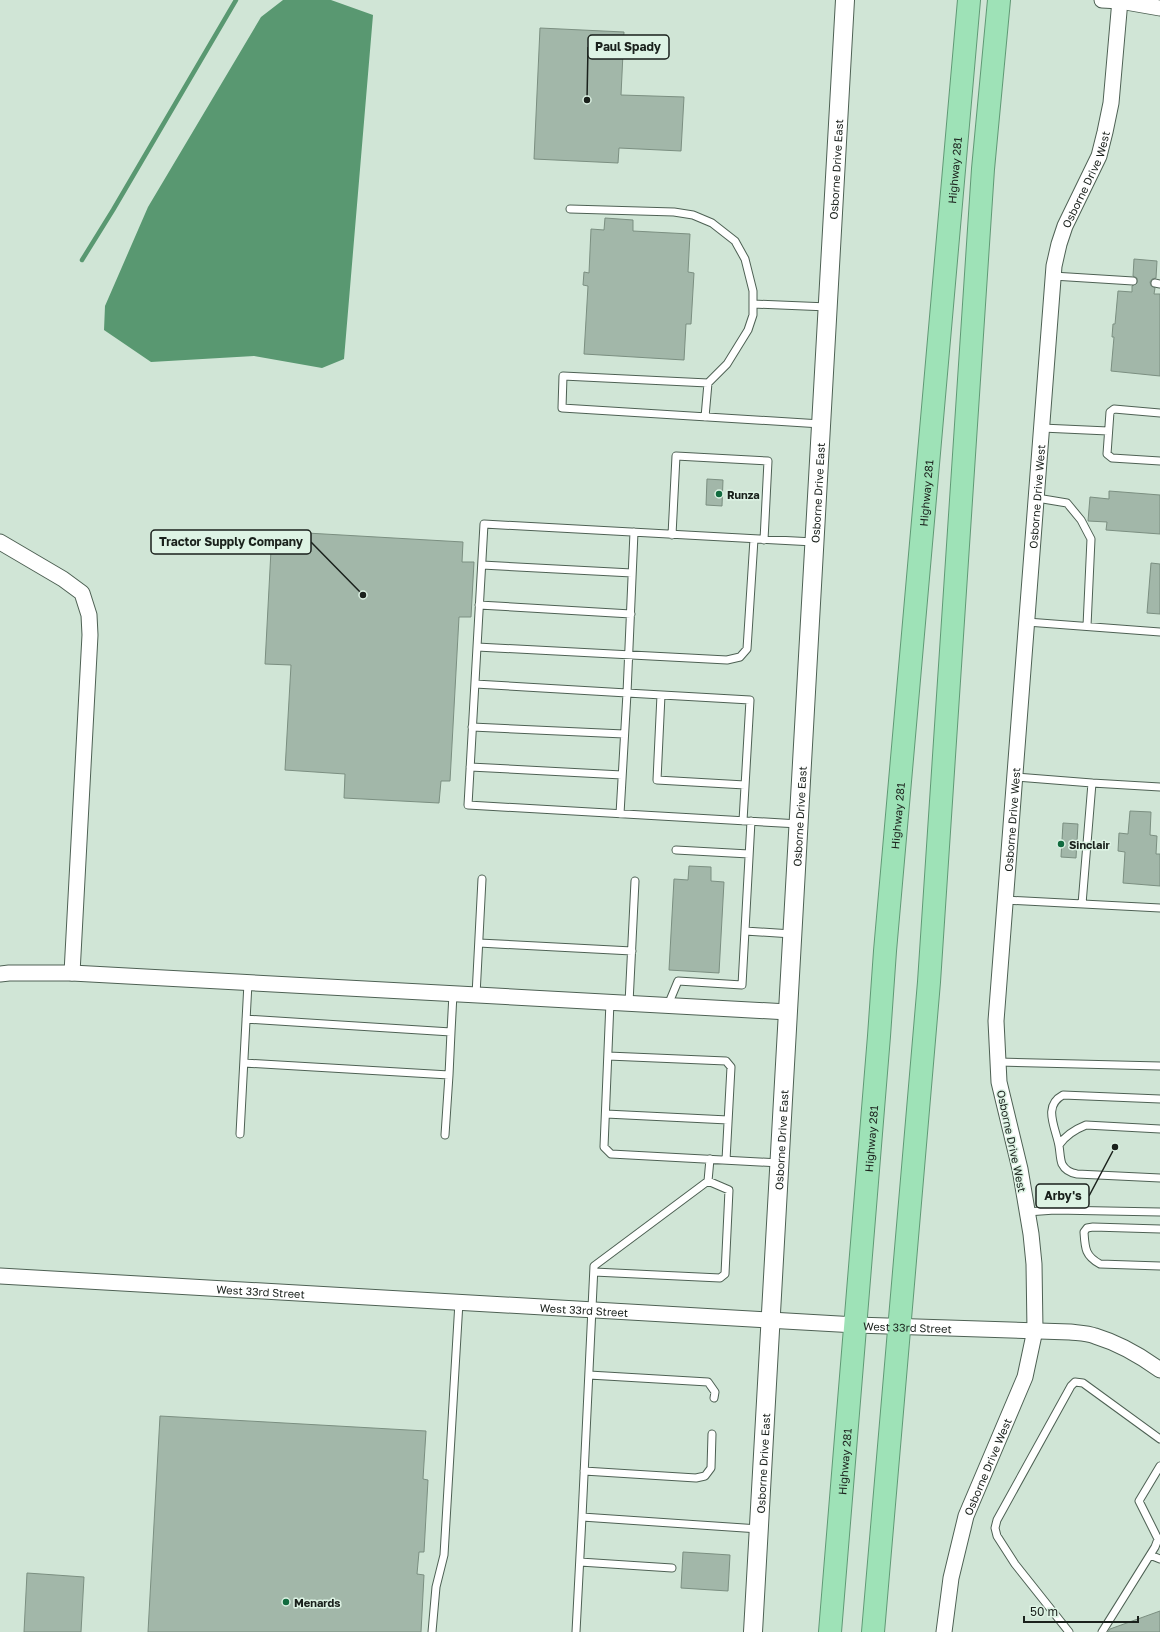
<svg xmlns="http://www.w3.org/2000/svg" width="1160" height="1632" font-family="'Golos Text',sans-serif">
	<style>
		.water { fill: #599871 }
		.lines { fill: none; stroke-linecap: round; stroke-linejoin: round }
		.stream { stroke: #599871; stroke-width: 4.5 }
		.building { fill: #a2b7a9; stroke: #7b8f81 }
		.service-casing { stroke: #4e6154; stroke-width: 9 }
		.minor-casing { stroke: #4e6154; stroke-width: 17 }
		.tertiary-casing { stroke: #4e6154; stroke-width: 20 }
		.trunk-casing { stroke: #609975; stroke-width: 24 }
		.service { stroke: #fff; stroke-width: 7 }
		.minor { stroke: #fff; stroke-width: 15 }
		.tertiary { stroke: #fff; stroke-width: 18 }
		.trunk { stroke: #9ee2b7; stroke-width: 22 }
		.poi-dot { fill: #116b3f; stroke: #ddf3e4; stroke-width: 1.5 }
		.labels { text-anchor: middle; dominant-baseline: central; stroke-width: 3; stroke-linejoin: round; paint-order: stroke }
		.street-label { font-size: 11px; fill: #1a211c; stroke: #ddf3e4 }
		.poi-label { font-size: 11px; font-weight: bold; fill: #1a211c; stroke: #ddf3e4; text-anchor: start }
		.leader { fill: none; stroke: #1a211c; stroke-width: 1.5 }
		.callout-dot { fill: #1a211c; stroke: #ddf3e4; stroke-width: 1.5 }
		.callout { fill: #ddf3e4; stroke: #1a211c; stroke-width: 1.5 }
		.callout-label { font-size: 12px; text-anchor: middle; font-weight: bold; fill: #1a211c }
	</style>
	<rect width="100%" height="100%" fill="#d0e5d6"/>
	<path class="water" d="M283,0H331L373,15L344,359L322,368L254,356L151,362L104,330L105,306L148,207L261,17Z"/>
	<g class="lines">
		<path class="stream" d="M82,260L113,210L236,0"/>
	</g>
	<path class="building" d="M540,28L624,32L621,95L684,97L681,151L619,148L618,163L534,159Z
		M605,218L633,220V231L690,234L688,272L694,273L691,324H686L684,360L584,354L588,286L583,285L584,272L589,273L591,229L604,230Z
		M1134,259L1157,261L1156,278L1152,279L1150,282L1151,286L1155,288L1154,294H1160V376L1111,371L1114,337H1112L1113,324H1115L1118,291L1132,292V286L1137,283V278L1133,276Z
		M707,479L723,480L722,506L706,505Z
		M1109,491L1160,495V534L1106,530L1107,522L1088,521L1090,497L1109,499Z
		M272,531L463,542L462,562H474L471,617H459L450,781H441L439,803L344,798L345,774L285,770L291,665L265,664Z
		M1151,563L1160,564V614L1147,613Z
		M1130,811L1151,812L1150,835L1157,836L1156,854H1160V886L1123,883L1125,852L1118,851L1119,833L1128,834Z
		M1063,823L1078,824L1076,858L1061,857Z
		M689,866L711,867V881L724,882L719,973L669,970L674,879L688,880Z
		M160,1416L426,1431L423,1479L428,1480L424,1552H419L417,1574L424,1575L421,1632H148Z
		M683,1552L730,1555L728,1591L681,1588Z
		M27,1573L84,1577L81,1632H24Z
		M1160,1611V1632H1108L1110,1629Z"/>
	<g class="lines">
		<defs>
			<path id="service" d="M570,209L674,212L693,215L712,223L735,241L745,259L753,291V315L748,330L727,364L708,383L705,417
				M1053,276L1133,281
				M1155,283L1160,284
				M753,304L828,307
				M708,383L563,376L562,408L821,424
				M1160,413L1114,409L1110,412L1107,454L1112,458L1160,461
				M1042,428L1108,431
				M1037,498L1067,503L1081,520L1091,539L1087,626
				M672,535L676,456L768,461L764,540
				M482,565L632,573
				M479,605L631,614
				M1027,622L1160,632
				M477,647L727,660L740,657L747,649L754,539
				M475,684L627,693L634,532
				M661,695L657,780L745,785
				M472,727L624,734
				M470,767L622,775
				M1016,777L1092,783L1082,904
				M1092,783L1160,787
				M620,814L627,693L750,700L743,821
				M799,824L468,805L484,524L814,542
				M676,850L749,854
				M1005,900L1160,908
				M745,931L792,934
				M479,943L632,951
				M476,995L482,879
				M610,1002L604,1147L611,1154L779,1163
				M629,1003L635,881
				M668,1005L678,981L742,985L751,821
				M246,1019L451,1032L453,994
				M608,1056L726,1061L731,1067L726,1160
				M998,1062L1160,1066
				M244,1063L449,1075L451,1032
				M1160,1099L1063,1095C1042,1106 1056,1128 1059,1146C1060,1151 1060,1159 1062,1164C1065,1170 1071,1173 1077,1174L1160,1178
				M606,1114L728,1120
				M240,1134L248,983
				M445,1135L449,1075
				M1059,1145C1065,1136 1076,1129 1086,1125L1160,1129
				M1027,1212L1055,1210L1160,1212
				M1160,1229L1093,1227L1087,1228L1084,1232C1085,1248 1085,1256 1100,1264L1160,1266
				M594,1272L720,1278L725,1274L729,1190L708,1181
				M589,1375L708,1382L715,1392L714,1398
				M584,1471L696,1478L705,1476L711,1468L712,1434
				M582,1517L594,1266L708,1181L710,1159
				M1150,1555L1160,1559
				M580,1562L672,1568
				M432,1632L436,1587L444,1555L459,1302
				M576,1632L582,1517L759,1529
				M1069,1632L1015,1564L997,1536L995,1528L997,1520L1071,1386L1075,1382L1083,1383L1160,1439
				M1102,1632L1155,1547L1158,1539L1139,1501L1160,1466"/>
			<g id="minor">
				<path d="M1102,0L1120,1L1160,8"/>
				<path d="M0,542L63,579L82,593L89,615L90,635L72,973"/>
				<path d="M0,974L9,973H72L788,1012"/>
				<path id="s1" d="M0,1276L856,1325L1070,1332C1078,1333 1087,1333 1095,1336C1118,1343 1141,1356 1160,1370"/>
				<path id="s2" d="M944,1632L951,1578L966,1516L1025,1377L1035,1330L1034,1264L1031,1234L1020,1169L999,1082L996,1021L1054,266L1059,244L1065,226L1099,156L1105,132L1111,103L1120,0"/>
			</g>
			<g id="tertiary">
				<path id="s3" d="M753,1632L845,0"/>
			</g>
			<g id="trunk">
				<path id="s4" d="M830,1632L879,1036L885,951L969,0"/>
				<path d="M873,1632L929,982L983,169L999,0"/>
			</g>
		</defs>
		<use href="#service" class="service-casing"/>
		<use href="#minor" class="minor-casing"/>
		<use href="#tertiary" class="tertiary-casing"/>
		<use href="#trunk" class="trunk-casing"/>
		<use href="#service" class="service"/>
		<use href="#minor" class="minor"/>
		<use href="#tertiary" class="tertiary"/>
		<use href="#trunk" class="trunk"/>
	</g>
	<g class="poi-dot">
		<circle cx="719" cy="494" r="4"/>
		<circle cx="1061" cy="844" r="4"/>
		<circle cx="286" cy="1602" r="4"/>
	</g>
	<g class="labels">
		<g class="street-label">
			<text stroke="none"><textPath href="#s3" startOffset="1465">Osborne Drive East</textPath></text>
			<text stroke="none"><textPath href="#s4" startOffset="1467">Highway 281</textPath></text>
			<text stroke="none"><textPath href="#s2" startOffset="1480">Osborne Drive West</textPath></text>
			<text stroke="none"><textPath href="#s3" startOffset="1141">Osborne Drive East</textPath></text>
			<text stroke="none"><textPath href="#s4" startOffset="1143">Highway 281</textPath></text>
			<text stroke="none"><textPath href="#s2" startOffset="1156">Osborne Drive West</textPath></text>
			<text stroke="none"><textPath href="#s3" startOffset="817">Osborne Drive East</textPath></text>
			<text stroke="none"><textPath href="#s4" startOffset="819">Highway 281</textPath></text>
			<text stroke="none"><textPath href="#s2" startOffset="832">Osborne Drive West</textPath></text>
			<text stroke="none"><textPath href="#s3" startOffset="493">Osborne Drive East</textPath></text>
			<text stroke="none"><textPath href="#s4" startOffset="495">Highway 281</textPath></text>
			<text transform="translate(1012 1141) rotate(78)">Osborne Drive West</text>
			<text stroke="none"><textPath href="#s1" startOffset="261">West 33rd Street</textPath></text>
			<text stroke="none"><textPath href="#s1" startOffset="585">West 33rd Street</textPath></text>
			<text stroke="none"><textPath href="#s1" startOffset="909">West 33rd Street</textPath></text>
			<text stroke="none"><textPath href="#s4" startOffset="171">Highway 281</textPath></text>
			<text stroke="none"><textPath href="#s3" startOffset="169">Osborne Drive East</textPath></text>
			<text stroke="none"><textPath href="#s2" startOffset="172">Osborne Drive West</textPath></text>
		</g>
		<g class="poi-label">
			<text x="727" y="494">Runza</text>
			<text x="1069" y="844">Sinclair</text>
			<text x="294" y="1602">Menards</text>
		</g>
	</g>
	<path class="leader" d="M587 100L588 47M363 595L311 542M1115 1147L1089 1196"/>
	<g class="callout-dot">
		<circle cx="587" cy="100" r="4"/>
		<circle cx="363" cy="595" r="4"/>
		<circle cx="1115" cy="1147" r="4"/>
	</g>
	<g class="callout">
		<rect x="588" y="35" width="81" height="24" rx="4"/>
		<rect x="151" y="530" width="160" height="24" rx="4"/>
		<rect x="1036" y="1184" width="53" height="24" rx="4"/>
	</g>
	<g class="callout-label">
		<text x="628" y="51">Paul Spady</text>
		<text x="231" y="546">Tractor Supply Company</text>
		<text x="1063" y="1200">Arby's</text>
	</g>
	<path d="M1024 1616v6h114v-6" fill="none" stroke="#1a211c" stroke-width="2"/>
	<text x="1030" y="1616" font-size="12" fill="#1a211c" stroke="#ddf3e4" stroke-width="3" paint-order="stroke">50 m</text>
</svg>
